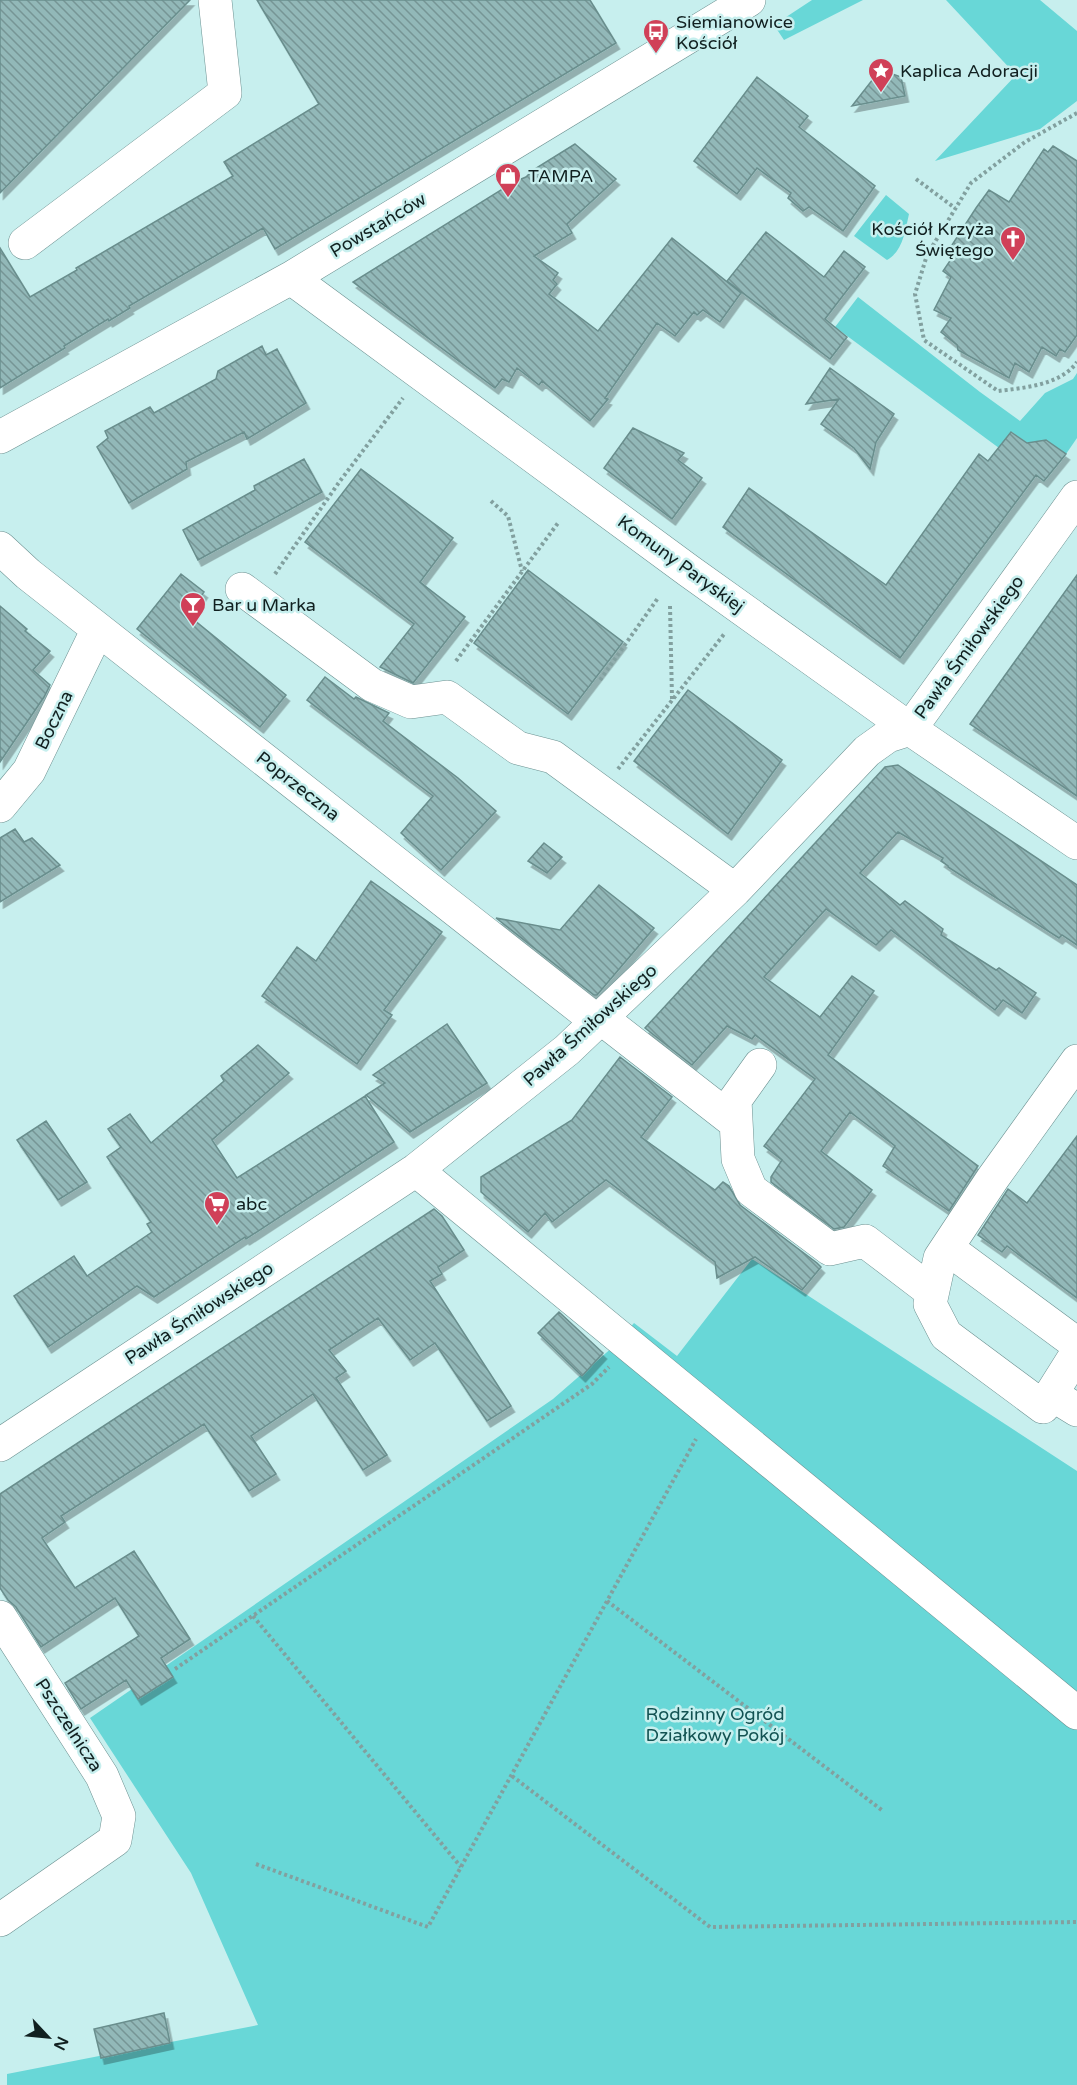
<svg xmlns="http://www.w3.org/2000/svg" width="1077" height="2085" font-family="'Varela Round',sans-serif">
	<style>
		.green { fill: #68d7d7 }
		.building { fill: url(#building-back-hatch); stroke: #698e8d; stroke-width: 1.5; filter: url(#shadow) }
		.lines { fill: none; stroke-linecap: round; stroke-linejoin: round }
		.minor-casing { stroke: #6c9191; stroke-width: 34 }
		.path { stroke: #82a09f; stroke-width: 4; stroke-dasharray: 3 3; stroke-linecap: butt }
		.minor { stroke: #fff; stroke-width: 33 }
		.labels { text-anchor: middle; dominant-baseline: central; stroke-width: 5; stroke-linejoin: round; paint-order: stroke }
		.poi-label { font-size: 18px; fill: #112020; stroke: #c7efee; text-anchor: start }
		.street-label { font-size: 18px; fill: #112020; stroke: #c7efee }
		.park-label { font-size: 18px; fill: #125252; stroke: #c7efee }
	</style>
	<defs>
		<pattern id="building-back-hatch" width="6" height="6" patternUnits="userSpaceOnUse" patternTransform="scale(1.5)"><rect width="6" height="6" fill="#92b8b8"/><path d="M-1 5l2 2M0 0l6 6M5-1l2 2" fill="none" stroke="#769595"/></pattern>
		<filter id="shadow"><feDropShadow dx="3.5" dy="6" stdDeviation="0" flood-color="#0004"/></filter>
	</defs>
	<rect width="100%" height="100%" fill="#c7efee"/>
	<path class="green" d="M812,0H863L784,40L774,25Z
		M946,0H1040L1077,31V101L1040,129L935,161L1016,75Z
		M886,195L909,214C905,231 903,251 887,260L854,236Z
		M858,297L980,392L1020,421L1045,393L1073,379L1077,373V438L1066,454L1046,440L1027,443L1012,432L999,448L835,327Z
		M752,1259L1077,1471V2085H7V2074L258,2025L191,1873L90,1718L553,1399L614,1346L634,1323L677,1356Z"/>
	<path class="building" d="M0,0H190L0,193Z
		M257,0H590L616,43L275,249L263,228L129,306L130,308L109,321L108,319L64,346L65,348L0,388V248L30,297L77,270L76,268L95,257L233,176L224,162L319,104Z
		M887,72L901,77L905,96L852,106L873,79Z
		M757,77L808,116L799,127L875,186L843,231L809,207L803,211L788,198L791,193L757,168L737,194L694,161Z
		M575,144L616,179L567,224L572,233L534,256L558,273L553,280L557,284L549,294L598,331L672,238L741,293L720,322L703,310L697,315L694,312L675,336L657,323L605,398L608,399L590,421L542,381L539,385L517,368L509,382L502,379L495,388L353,282L514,182L526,177L533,170Z
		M1053,146L1077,161V335L1065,352L1060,349L1056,356L1042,347L1029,372L1015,363L1009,378L958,350L957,345L941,332L951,318L934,310L951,277L943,271L956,252L950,248L976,208L989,190L1009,202L1044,149L1048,152Z
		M766,232L824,277L844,251L865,267L825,319L847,337L830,359L727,281Z
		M262,346L266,355L277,349L306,403L247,439L244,432L186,462L187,469L129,503L97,447L108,438L105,431L150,407L154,413L216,379L218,371Z
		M830,368L894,414L876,442L870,469L854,448L821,424L839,399L806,404Z
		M633,428L684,453L678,460L702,478L672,519L604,468Z
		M1011,432L1027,443L1046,440L1066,454L1044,481L1036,475L900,658L723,527L749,488L886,585L979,454L988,461Z
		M304,459L322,492L198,560L183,530L255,490L254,486Z
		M361,469L453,538L420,582L465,617L413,683L380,667L414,624L305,542Z
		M528,570L623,642L568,714L474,643Z
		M181,574L204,592L188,615L286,695L260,727L137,629Z
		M1077,575V796L970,724Z
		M0,606L27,629L25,631L50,651L33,670L50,685L44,697L0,762Z
		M325,677L354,699L356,697L389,713L383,721L458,778L496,811L441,870L401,833L433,796L307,700Z
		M688,690L782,760L728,834L634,761Z
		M898,765L1077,885V945L1062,935L1059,938L948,867V866L941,861L943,858L898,832L860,873L900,905L905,901L943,929L941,935L996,970L999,968L1036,993L1022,1013L1003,1000L995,1010L891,930L876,945L826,909L764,977L820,1017L852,976L874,991L828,1055L978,1166L949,1211L883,1166L895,1146L850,1112L821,1151L872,1190L844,1227L834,1229L771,1182V1177L782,1160L764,1146L815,1079L755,1035L752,1039L727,1026L692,1065L645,1028L885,767Z
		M15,829L24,842L32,838L60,865L0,902V838Z
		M544,843L562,857L547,873L528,861Z
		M371,881L442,932L384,1010L392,1015L357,1064L262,996L297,947L316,961Z
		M599,885L654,928L597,995H594L496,918L560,930Z
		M447,1024L487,1083L410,1132L366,1095L385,1083L373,1075Z
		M258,1045L289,1073L212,1140L237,1178L365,1096L394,1142L246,1239L245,1237L154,1297L137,1286L48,1347L14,1296L74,1256L87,1276L152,1232L147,1224L151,1222L107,1157L121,1147L108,1129L130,1114L151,1143L224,1081L221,1076Z
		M620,1057L672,1097L641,1137L715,1190L723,1182L729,1186L740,1205L817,1263L821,1267L802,1290L755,1257L717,1278L715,1262L606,1180L552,1222L545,1213L528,1232L481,1192V1177L572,1120Z
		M46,1121L87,1182L58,1200L17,1140Z
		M1077,1136V1298L1007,1246L1002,1252L978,1235L1008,1189L1027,1203Z
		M434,1209L442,1216L464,1250L438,1267L442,1274L430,1281L511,1406L487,1421L435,1343L410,1360L378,1318L329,1350L346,1371L336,1378L387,1455L363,1470L313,1394L251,1436L276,1474L249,1491L204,1424L61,1516L65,1522L42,1538L75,1588L134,1551L190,1639L161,1658L173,1677L138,1699L126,1680L81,1709L65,1683L139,1636L115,1598L41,1647L16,1607L8,1600L0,1588V1494Z
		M559,1312L603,1353L582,1376L538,1333Z
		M164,2013L170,2043L101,2058L94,2029Z"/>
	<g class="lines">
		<defs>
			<path id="minor" d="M25,243L225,93L215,0
				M291,278L689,571L910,729L1077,843
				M0,437L291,278L749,0
				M0,548L28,574L598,1022
				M242,589L372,685L411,702L447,697L518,748L553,757L735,890
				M0,806L29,771L98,629
				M601,1018L736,1123
				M1077,1061L993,1178L940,1258L930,1304L946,1335L1043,1407L1077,1353
				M760,1065L735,1100L738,1159L751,1190L830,1249L865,1241L932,1292
				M416,1170L1077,1713
				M947,1248L1077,1344
				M1051,1394L1077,1410
				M0,1445L416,1170L567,1050L735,890L867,751L888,736L910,729L1077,497
				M0,1617L102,1776L119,1816L115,1840L0,1920"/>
		</defs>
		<use href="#minor" class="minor-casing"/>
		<path class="path" d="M1077,113L1025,142L971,183L927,255L915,294L924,340L998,391C1023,388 1061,385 1077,362
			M916,179L955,208
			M491,501L508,516L522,571
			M275,574L340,481L403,398
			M670,606L672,699
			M456,661L558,523
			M600,680L658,598
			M618,769L725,633
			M607,1601L883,1811
			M253,1616L461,1867
			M175,1669L592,1384L609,1367
			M512,1776L710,1927L1077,1922
			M256,1864L428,1927L696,1439"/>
		<use href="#minor" class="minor"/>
	</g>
	<defs>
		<symbol id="bus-pin" viewBox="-11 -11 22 30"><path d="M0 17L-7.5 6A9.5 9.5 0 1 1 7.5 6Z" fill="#d04058" stroke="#c7efee"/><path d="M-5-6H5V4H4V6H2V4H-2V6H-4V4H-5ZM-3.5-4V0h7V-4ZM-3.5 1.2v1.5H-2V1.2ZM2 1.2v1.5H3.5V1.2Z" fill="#fff"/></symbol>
		<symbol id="sight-pin" viewBox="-11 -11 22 30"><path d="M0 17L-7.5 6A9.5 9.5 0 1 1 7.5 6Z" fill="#d04058" stroke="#c7efee"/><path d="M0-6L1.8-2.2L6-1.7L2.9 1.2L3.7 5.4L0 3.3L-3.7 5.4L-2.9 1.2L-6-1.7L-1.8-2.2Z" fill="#fff"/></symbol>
		<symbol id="shop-pin" viewBox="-11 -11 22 30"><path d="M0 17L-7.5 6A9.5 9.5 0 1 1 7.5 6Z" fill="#d04058" stroke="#c7efee"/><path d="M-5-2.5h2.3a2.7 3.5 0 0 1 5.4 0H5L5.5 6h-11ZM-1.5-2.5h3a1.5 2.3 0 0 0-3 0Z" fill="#fff"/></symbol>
		<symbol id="church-pin" viewBox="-11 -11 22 30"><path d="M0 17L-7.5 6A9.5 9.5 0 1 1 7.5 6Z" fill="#d04058" stroke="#c7efee"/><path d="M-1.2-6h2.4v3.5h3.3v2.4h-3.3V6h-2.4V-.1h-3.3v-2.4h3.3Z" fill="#fff"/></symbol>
		<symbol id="bar-pin" viewBox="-11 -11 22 30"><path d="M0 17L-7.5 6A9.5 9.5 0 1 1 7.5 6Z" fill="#d04058" stroke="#c7efee"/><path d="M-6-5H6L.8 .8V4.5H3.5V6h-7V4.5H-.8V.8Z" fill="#fff"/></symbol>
		<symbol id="supermarket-pin" viewBox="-11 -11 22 30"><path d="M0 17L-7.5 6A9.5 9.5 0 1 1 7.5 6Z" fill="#d04058" stroke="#c7efee"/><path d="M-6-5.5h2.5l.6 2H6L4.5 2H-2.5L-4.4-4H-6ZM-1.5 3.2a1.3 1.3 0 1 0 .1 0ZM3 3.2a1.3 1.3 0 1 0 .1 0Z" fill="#fff"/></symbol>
	</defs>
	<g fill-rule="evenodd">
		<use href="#bus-pin" x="641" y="17" width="30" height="40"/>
		<use href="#sight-pin" x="866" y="56" width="30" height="40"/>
		<use href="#shop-pin" x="493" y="161" width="30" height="40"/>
		<use href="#church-pin" x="998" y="224" width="30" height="40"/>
		<use href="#bar-pin" x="178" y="590" width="30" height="40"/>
		<use href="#supermarket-pin" x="202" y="1189" width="30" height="40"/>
	</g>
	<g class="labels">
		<g class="poi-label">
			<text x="676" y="22">Siemianowice<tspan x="676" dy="21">Kościół</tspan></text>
			<text x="900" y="71">Kaplica Adoracji</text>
			<text x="528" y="176">TAMPA</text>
			<text x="994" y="229" text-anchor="end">Kościół Krzyża<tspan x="994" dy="21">Świętego</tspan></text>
			<text x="212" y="605">Bar u Marka</text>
			<text x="236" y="1204">abc</text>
		</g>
		<g class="street-label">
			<text transform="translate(378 225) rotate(-31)">Powstańców</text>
			<text transform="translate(681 564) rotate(36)">Komuny Paryskiej</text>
			<text transform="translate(969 647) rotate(-54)">Pawła Śmiłowskiego</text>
			<text transform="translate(54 720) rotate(-64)">Boczna</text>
			<text transform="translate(298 786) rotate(38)">Poprzeczna</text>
			<text transform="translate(590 1025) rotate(-42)">Pawła Śmiłowskiego</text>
			<text transform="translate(199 1313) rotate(-33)">Pawła Śmiłowskiego</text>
			<text transform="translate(69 1725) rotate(57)">Pszczelnicza</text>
		</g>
		<g class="park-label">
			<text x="715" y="1714">Rodzinny Ogród<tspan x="715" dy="21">Działkowy Pokój</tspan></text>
		</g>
	</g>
	<g transform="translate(48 2037) rotate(116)" stroke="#c7efee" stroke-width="4.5" paint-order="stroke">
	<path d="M0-4.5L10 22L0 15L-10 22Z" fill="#112020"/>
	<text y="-9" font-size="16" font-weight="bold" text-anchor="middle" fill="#112020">N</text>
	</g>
</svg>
